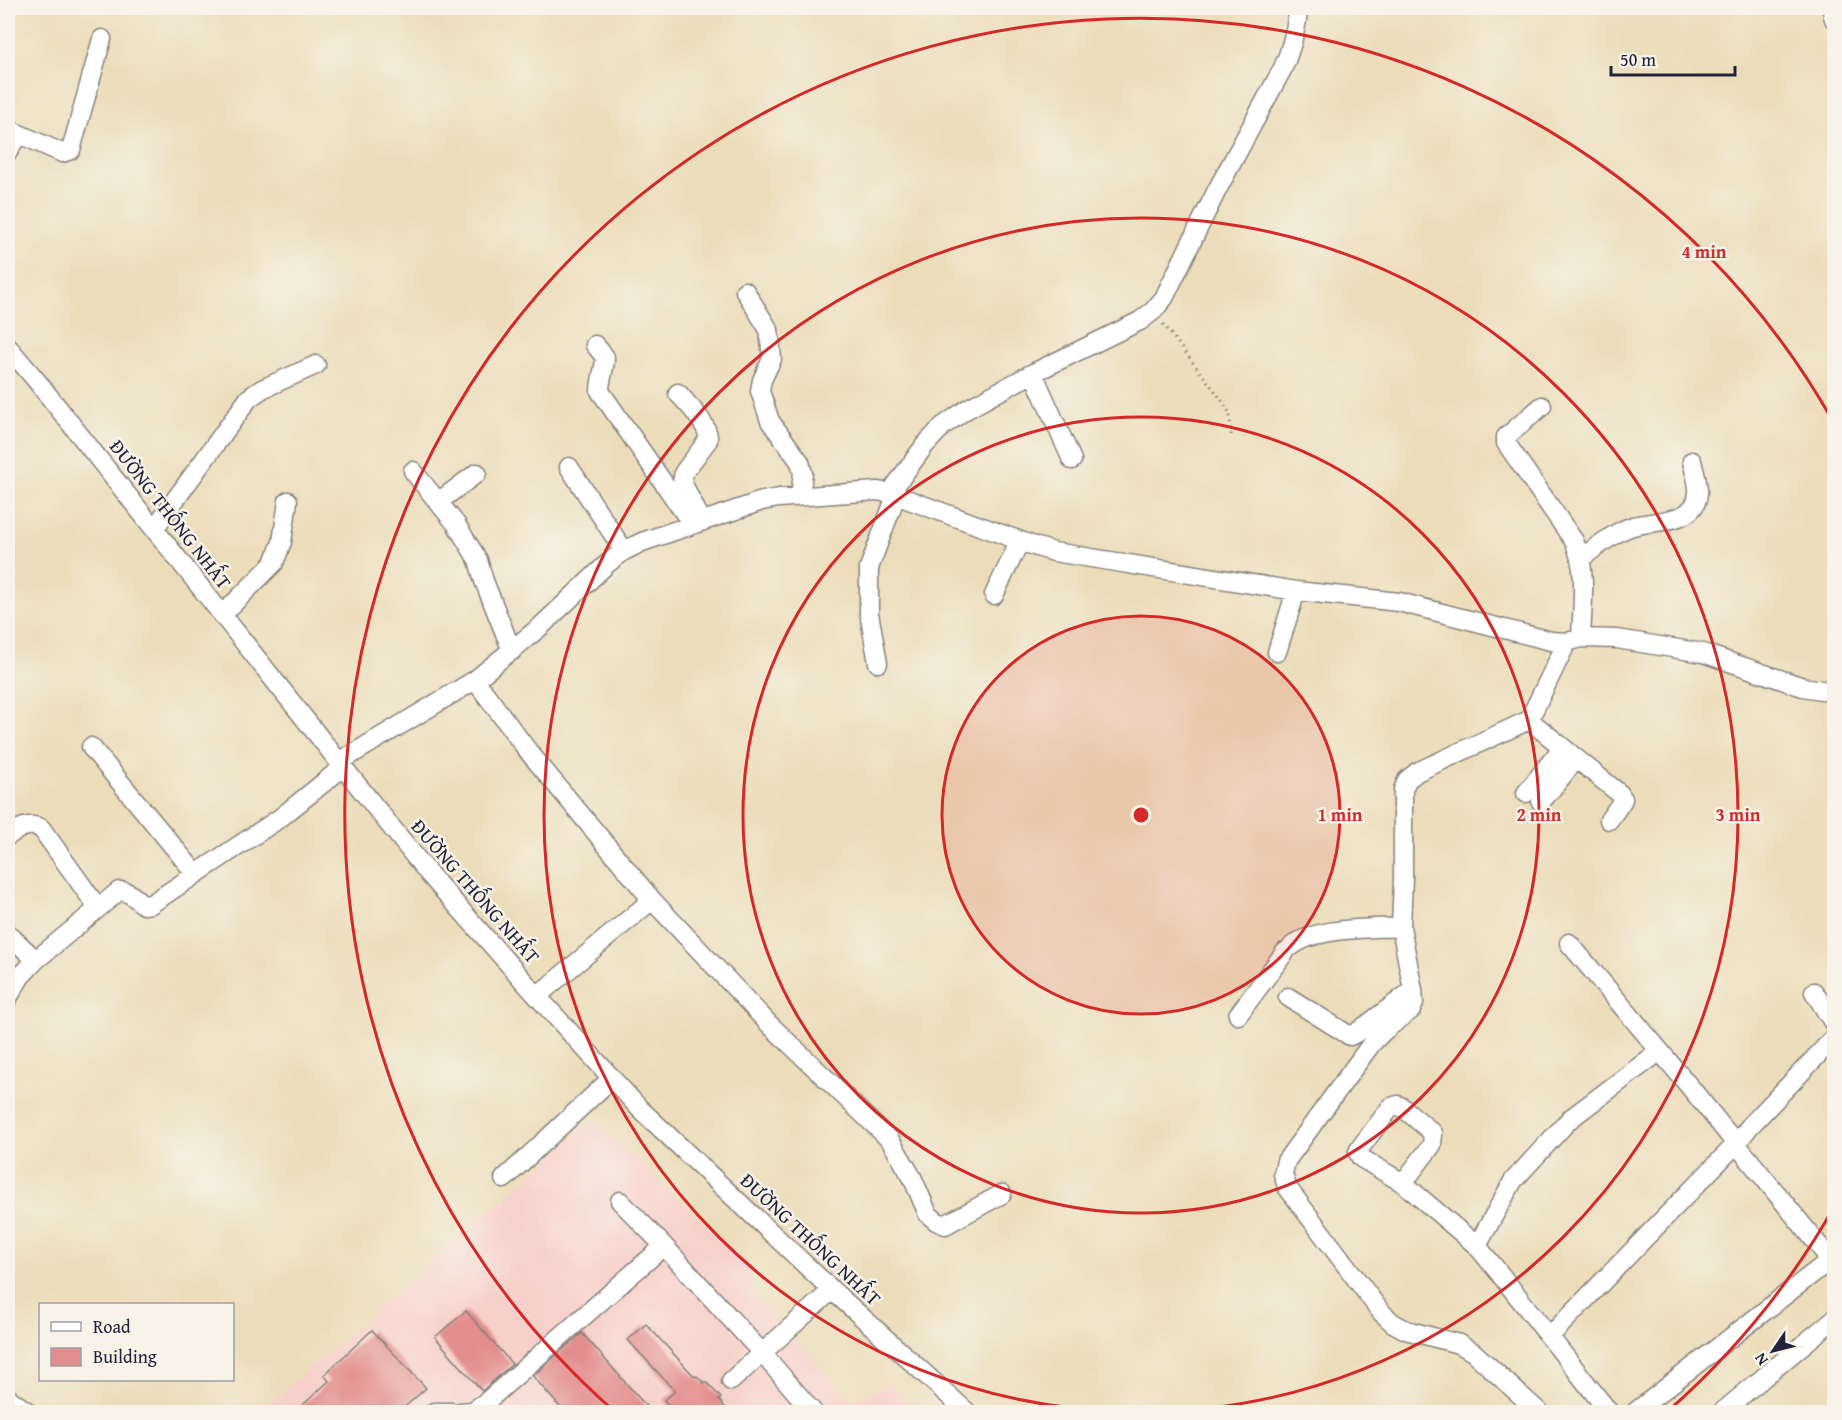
<svg xmlns="http://www.w3.org/2000/svg" width="1842" height="1420" font-family="'Gentium Book Plus',serif">
	<style>
		.built { fill: #f7d0ca }
		.building { fill: #e38e8e }
		.lines { fill: none; stroke-linecap: round; stroke-linejoin: round }
		.minor-casing { stroke: #87807a; stroke-width: 21 }
		.path { stroke: #87807a; stroke-width: 3; stroke-dasharray: 1.5 4.5; stroke-linecap: butt }
		.minor { stroke: #fff; stroke-width: 18 }
		.ring { fill: none; stroke: #d62828; stroke-width: 3 }
		.labels { text-anchor: middle; dominant-baseline: central; stroke-width: 5; stroke-linejoin: round; paint-order: stroke }
		.street-label { font-size: 20px; fill: #22223b; stroke: #f7f3e8 }
		.centre { fill: #d62828; stroke: #f7f3e8; stroke-width: 3 }
		.ring-label { font-size: 18px; text-anchor: middle; font-weight: bold; fill: #d62828; stroke: #f7f3e8; stroke-width: 5; stroke-linejoin: round; paint-order: stroke }
	</style>
	<rect width="100%" height="100%" fill="#f7f3e8"/>
	<filter id="ink" filterUnits="userSpaceOnUse"><feTurbulence type="fractalNoise" baseFrequency=".0167" numOctaves="2"/><feDisplacementMap in="SourceGraphic" scale="12" xChannelSelector="R" yChannelSelector="G"/><feConvolveMatrix kernelMatrix="1 2 1 2 8 2 1 2 1" color-interpolation-filters="sRGB"/></filter>
	<filter id="wash" filterUnits="userSpaceOnUse"><feTurbulence type="fractalNoise" baseFrequency=".008" numOctaves="4" result="noise"/><feDisplacementMap in="SourceGraphic" scale="24" xChannelSelector="R" yChannelSelector="G"/><feGaussianBlur stdDeviation="1.35" result="paint"/><feColorMatrix in="noise" values="0 0 0 0 0 0 0 0 0 0 0 0 0 0 0 0 0 1.4 0 .05"/><feComposite in="paint" operator="in"/></filter>
	<g filter="url(#wash)">
		<rect width="100%" height="100%" fill="#ecddba"/>
		<path class="built" d="M594,1120L749,1265L755,1297L853,1402L888,1383L920,1412H259Z"/>
		<g id="blocks">
			<path class="building" d="M466,1311L512,1364L482,1391L435,1337Z
				M646,1324L695,1377L697,1376L704,1383L706,1382L721,1398L719,1400L730,1413H675L664,1400L675,1391L628,1340Z
				M372,1330L426,1388L398,1413H294L329,1381L324,1375Z
				M582,1333L646,1406L638,1413H565L533,1376Z"/>
		</g>
	</g>
	<g filter="url(#ink)">
		<use href="#blocks" fill-opacity="0" stroke="#87807a" stroke-width="1.5"/>
		<g class="lines">
			<defs>
				<path id="minor" d="M1832,11L1834,19
					M8,129L62,153L71,150L102,39
					M8,152L18,134
					M745,291L769,330L772,359L762,380L760,391L770,421L800,462L803,473L800,496
					M595,345L605,357C605,369 600,379 600,391L692,524
					M8,347L36,380L343,767L429,874L537,996L640,1109L832,1290L967,1412
					M1033,373L1072,460
					M678,393C687,404 710,425 708,440L684,472L682,482L701,520
					M1542,406L1506,437V443L1574,541C1588,570 1582,606 1581,638
					M569,467L624,551
					M413,471L456,524L478,560L484,581L512,651
					M890,493L925,445L943,426L967,409L1033,373L1140,321L1153,311L1164,298L1217,190L1283,68C1292,48 1296,29 1299,8
					M438,502L477,473
					M154,529L249,398L262,389L316,365
					M1581,558C1597,547 1614,532 1633,526C1655,520 1696,524 1698,493C1699,484 1694,471 1692,461
					M994,595L1020,541
					M222,615L274,563L282,542L288,501
					M1277,652L1296,591
					M878,663L869,613V568L896,496
					M475,680L528,751L652,900L768,1023L890,1140L912,1177L928,1214L936,1221L945,1225L1002,1194
					M1529,720L1620,794L1623,799L1621,803L1609,820
					M91,747L196,874
					M339,762L475,680L540,627L608,563L624,551L642,542L762,501L779,498L877,491L890,493L1037,547L1054,552L1296,591L1399,602L1551,641L1567,642L1581,638L1617,639L1703,653L1803,687L1834,692
					M1526,793L1562,748
					M1541,802L1576,759
					M8,836C18,829 28,822 41,828L98,908
					M8,934L36,960
					M1569,943L1685,1081L1834,1264
					M1292,946C1315,927 1371,929 1401,927
					M1814,992L1834,1024
					M537,996L652,900
					M1288,997L1350,1036L1356,1033L1413,990
					M8,998L21,976L36,960L119,891C130,890 136,900 144,905L151,904L280,818L343,767
					M1238,1015L1285,952
					M504,1179L612,1078
					M1403,1183L1432,1145L1433,1133L1402,1107L1398,1105L1391,1107L1360,1148L1358,1152L1361,1158L1403,1183L1477,1246L1496,1269L1609,1412
					M620,1201L664,1246
					M1477,1246L1513,1181L1570,1119L1660,1051
					M1550,1336L1736,1144L1750,1126L1834,1038
					M8,1398L28,1412
					M434,1412H452
					M460,1412L473,1411L486,1402L664,1246L762,1353L731,1381
					M813,1412L762,1353L832,1290
					M1539,1412L1473,1352L1459,1344L1406,1330L1393,1323L1381,1312L1287,1187L1283,1174L1286,1161L1372,1043L1385,1030L1411,1010L1414,1003L1413,990L1401,927L1403,878V790L1407,780L1417,772L1529,720L1567,642
					M1635,1412L1834,1257
					M1722,1412L1834,1319"/>
			</defs>
			<use href="#minor" class="minor-casing"/>
			<path class="path" d="M1163,324L1221,399L1230,414L1231,435"/>
			<use href="#minor" class="minor"/>
		</g>
	</g>
	<circle cx="1141" cy="815" r="199" fill="#d62828" fill-opacity=".12"/>
	<g class="ring">
		<circle cx="1141" cy="815" r="199"/>
		<circle cx="1141" cy="815" r="398"/>
		<circle cx="1141" cy="815" r="597"/>
		<path d="M1834 1207A796 796 0 0 1 1668 1411M614 1411A796 796 0 1 1 1834 423"/>
	</g>
	<g class="labels">
		<g class="street-label">
			<text transform="translate(171 514) rotate(52)">ĐƯỜNG THỐNG NHẤT</text>
			<text transform="translate(476 891) rotate(49)">ĐƯỜNG THỐNG NHẤT</text>
			<text transform="translate(811 1239) rotate(43)">ĐƯỜNG THỐNG NHẤT</text>
		</g>
	</g>
	<circle cx="1141" cy="815" r="9" class="centre"/>
	<g class="ring-label">
		<text x="1704" y="258">4 min</text>
		<text x="1340" y="821">1 min</text>
		<text x="1539" y="821">2 min</text>
		<text x="1738" y="821">3 min</text>
	</g>
	<rect width="1842" height="1420" fill="none" stroke="#f7f3e8" stroke-width="30"/>
	<rect x="39" y="1303" width="195" height="78" fill="#f7f3e8" stroke="#a29fa3" stroke-width="1.5"/>
	<rect x="51" y="1322" width="30" height="9" fill="#ffffff" stroke="#a29fa3" stroke-width="1.5"/>
	<text x="93" y="1333" font-size="18" fill="#22223b">Road</text>
	<rect x="51" y="1348" width="30" height="18" fill="#e38e8e" stroke="#a29fa3" stroke-width="1.5"/>
	<text x="93" y="1363" font-size="18" fill="#22223b">Building</text>
	<g transform="translate(1773 1351) rotate(235)" stroke="#f7f3e8" stroke-width="4.5" paint-order="stroke">
	<path d="M0-4.5L10 22L0 15L-10 22Z" fill="#22223b"/>
	<text y="-9" font-size="16" font-weight="bold" text-anchor="middle" fill="#22223b">N</text>
	</g>
	<path d="M1611 66v9h124v-9" fill="none" stroke="#22223b" stroke-width="3"/>
	<text x="1620" y="66" font-size="18" fill="#22223b" stroke="#f7f3e8" stroke-width="4.5" paint-order="stroke">50 m</text>
</svg>
